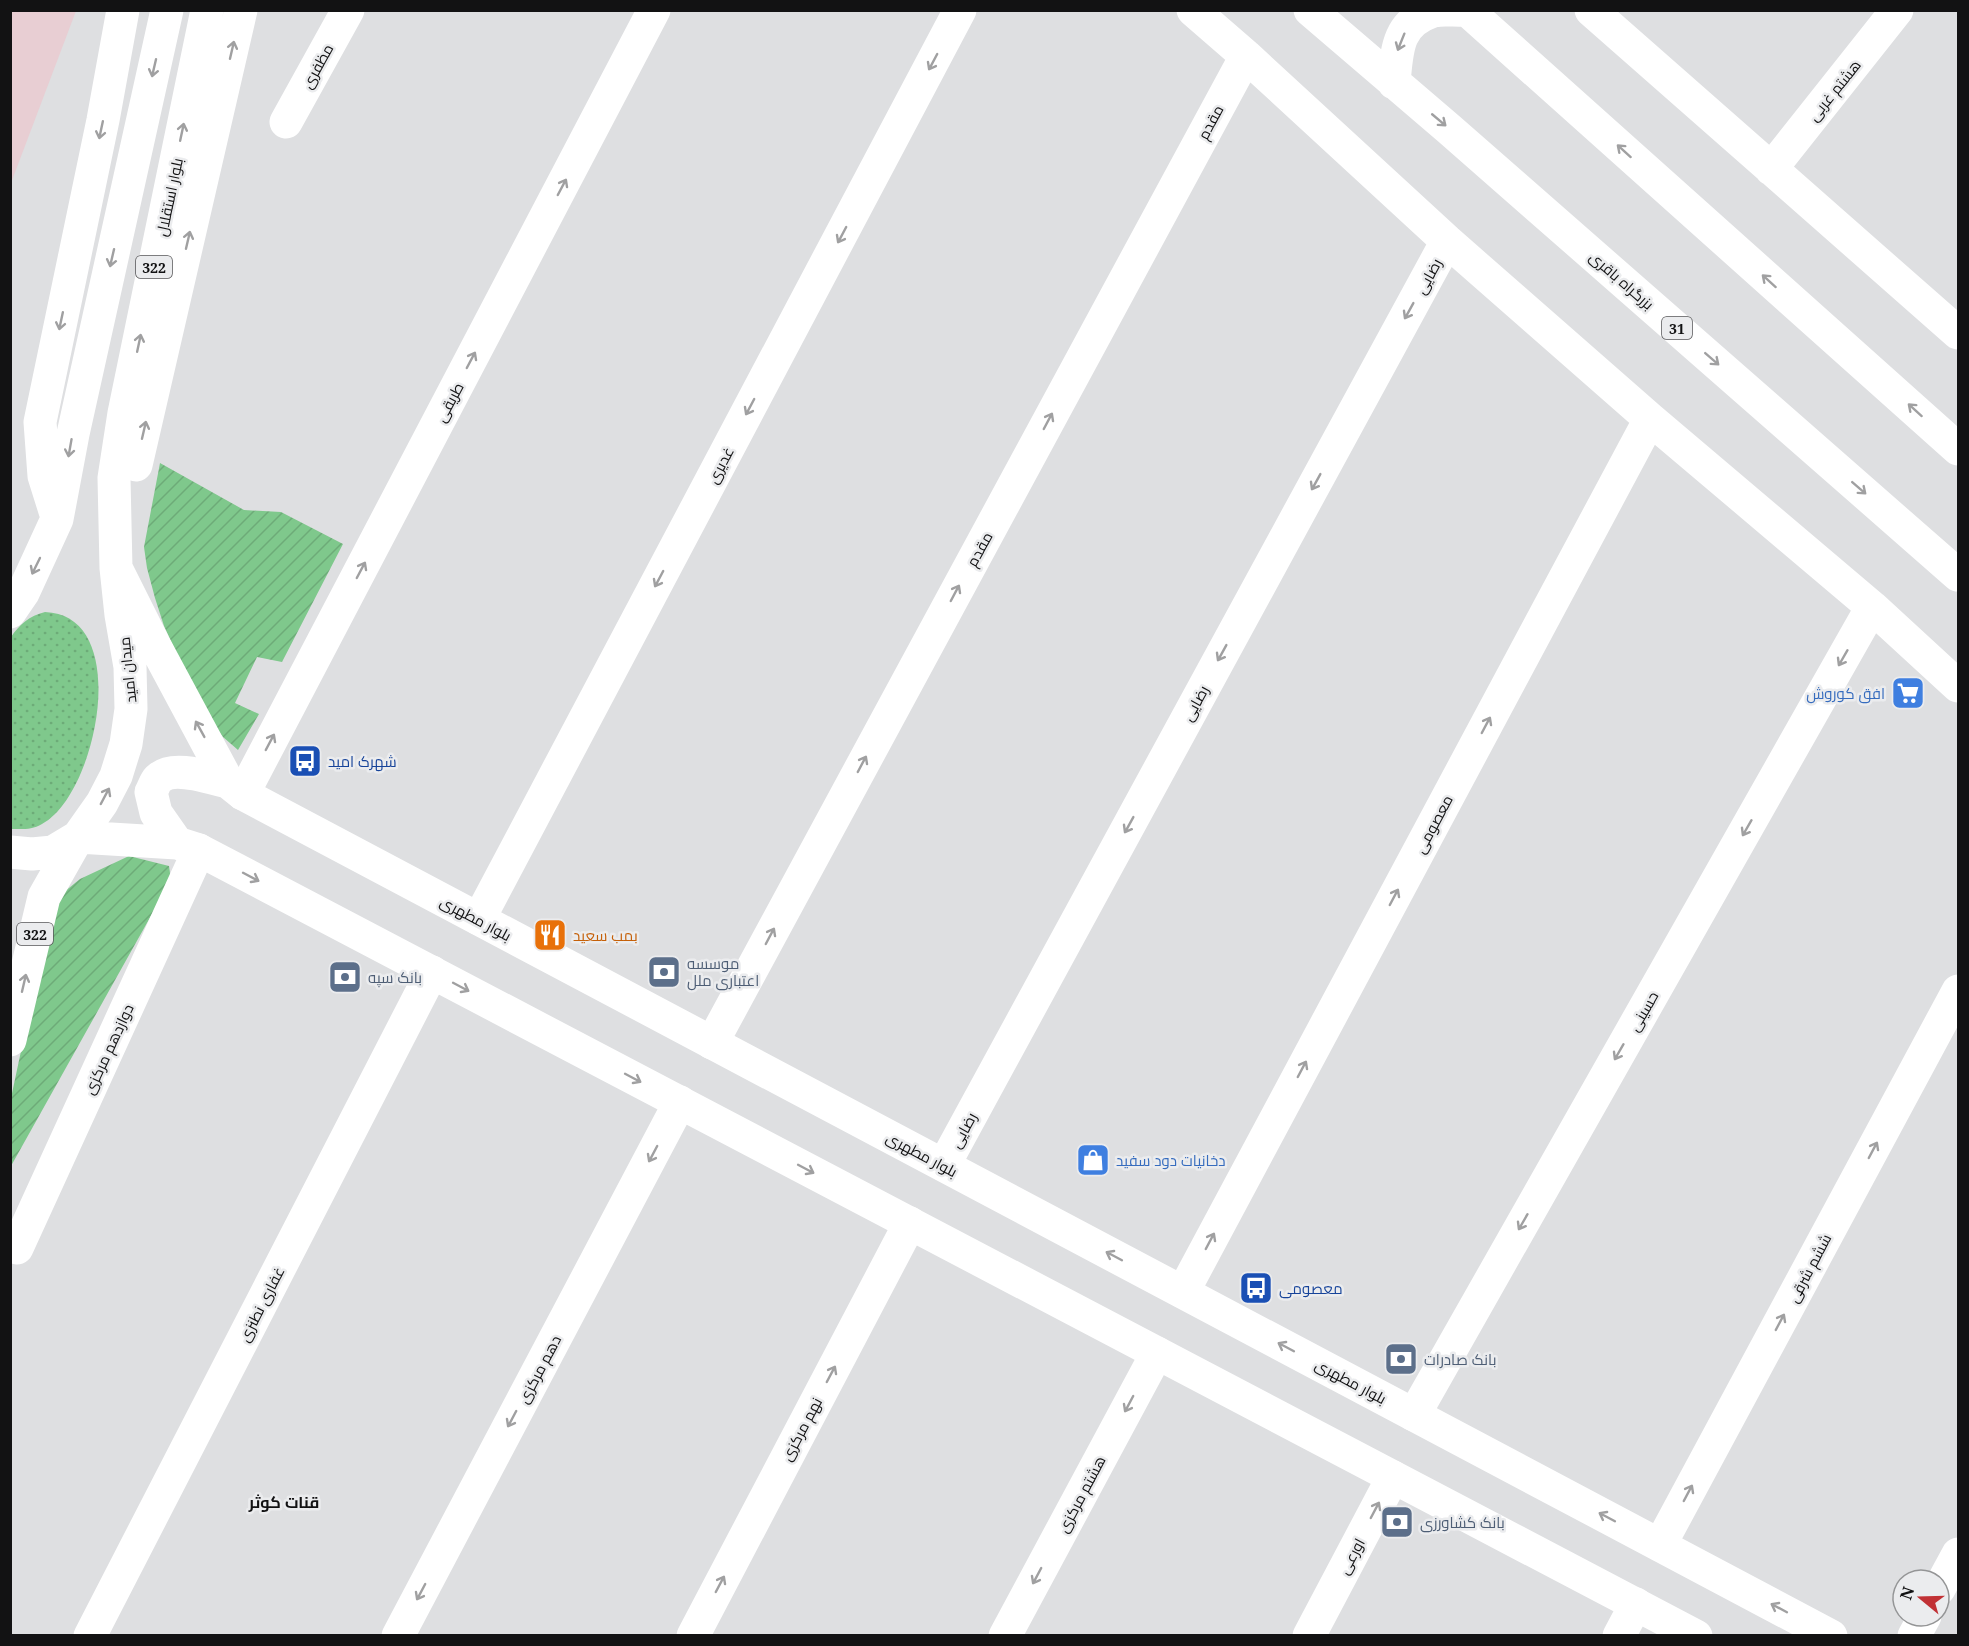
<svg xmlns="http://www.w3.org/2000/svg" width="1969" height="1646" font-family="'Noto Serif',Cairo,serif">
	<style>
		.commercial { fill: #e8ced3 }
		.grass { fill: url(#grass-dots) }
		.garden { fill: url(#garden-furrows) }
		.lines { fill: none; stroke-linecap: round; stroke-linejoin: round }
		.minor { stroke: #fff; stroke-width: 33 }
		.major { stroke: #fff; stroke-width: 33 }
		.highway { stroke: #fff; stroke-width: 33 }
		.oneway { stroke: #a0a0a1 }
		.labels { text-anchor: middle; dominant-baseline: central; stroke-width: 5; stroke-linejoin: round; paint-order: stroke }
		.shield { fill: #ebecee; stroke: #535355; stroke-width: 1.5 }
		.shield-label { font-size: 14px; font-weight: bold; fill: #121213 }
		.street-label { font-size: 15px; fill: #121213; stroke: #ebecee }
		.shop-label { font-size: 15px; fill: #366cbe; stroke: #ebecee; text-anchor: end }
		.transit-label { font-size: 15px; fill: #164399; stroke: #ebecee; text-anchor: start }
		.food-label { font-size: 15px; fill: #c56008; stroke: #ebecee; text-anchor: start }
		.service-label { font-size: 15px; fill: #4e5e75; stroke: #ebecee; text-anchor: start }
		.neighbourhood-label { font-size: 16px; font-weight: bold; fill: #121213; stroke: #ebecee }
	</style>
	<defs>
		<pattern id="grass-dots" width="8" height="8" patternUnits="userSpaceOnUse" patternTransform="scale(1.5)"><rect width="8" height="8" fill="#7fc88c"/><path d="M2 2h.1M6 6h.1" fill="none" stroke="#6dab78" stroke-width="1.8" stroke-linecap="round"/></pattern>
		<pattern id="garden-furrows" width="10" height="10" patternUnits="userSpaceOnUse" patternTransform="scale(1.5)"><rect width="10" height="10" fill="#7fc88c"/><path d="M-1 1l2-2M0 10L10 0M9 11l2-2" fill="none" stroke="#6dab78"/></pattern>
	</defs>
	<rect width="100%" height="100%" fill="#dedfe1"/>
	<path class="commercial" d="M11,10L76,11L11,183L10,11Z"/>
	<path class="grass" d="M45,612C134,615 97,795 42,824C32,830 23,829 11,829V637C20,624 29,616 45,612Z"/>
	<path class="garden" d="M160,463L244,510L281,512L343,544L282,662L257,657L235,703L259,714L238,750L223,737L211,722L185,672L164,626L155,598L147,568L144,547Z
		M129,856L169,866L171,880L11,1166V1098L53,901L80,879Z"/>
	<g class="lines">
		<path class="minor" d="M1193,10L1246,56L1447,241L1650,419L1872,607L1958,686
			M1591,10L1958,333
			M286,122L348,10
			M1771,169L1897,10
			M243,794L654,10
			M479,919L960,10
			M712,1043L1246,56
			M944,1165L1447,241
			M17,1248L199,850
			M1183,1292L1650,419
			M1414,1415L1872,607
			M1660,1545L1958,991
			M1939,1589L1958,1554
			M90,1636L432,972
			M398,1636L680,1102
			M693,1636L910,1223
			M1005,1636L1157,1353
			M1309,1636L1393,1477
			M1619,1636L1636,1604
			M1914,1636L1925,1616"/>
		<path class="major" d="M136,465L241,10
			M55,511L44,476L40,422L103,120L123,10
			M116,568L154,644L228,782L243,794L1831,1636
			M10,612L23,593L57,519L73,434L167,10
			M177,843L156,813L151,792C153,789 155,782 158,779C173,764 210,778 228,782
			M10,852L32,854L53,852L78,837L102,803L116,776L126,744L131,709L130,667L121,615L116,568L114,478L124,413L207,10
			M10,1040L44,897L78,837L177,843L199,850L1696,1636"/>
		<path class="highway" d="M1310,10L1449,129L1958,575
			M1467,10L1958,449
			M1394,83C1397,52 1396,24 1431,12C1440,8 1455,11 1465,10"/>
	</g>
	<defs><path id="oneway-shaft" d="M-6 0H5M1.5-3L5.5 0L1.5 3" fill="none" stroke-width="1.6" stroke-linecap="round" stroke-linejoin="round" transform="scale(1.5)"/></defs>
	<g class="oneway">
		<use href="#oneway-shaft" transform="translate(1401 42) rotate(112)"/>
		<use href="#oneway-shaft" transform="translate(232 50) rotate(-77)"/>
		<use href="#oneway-shaft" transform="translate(933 62) rotate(118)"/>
		<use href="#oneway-shaft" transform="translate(154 68) rotate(103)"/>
		<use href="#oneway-shaft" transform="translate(1439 120) rotate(40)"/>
		<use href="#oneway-shaft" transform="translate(101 130) rotate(102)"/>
		<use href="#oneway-shaft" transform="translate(182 132) rotate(-78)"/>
		<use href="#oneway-shaft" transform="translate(1624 151) rotate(-138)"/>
		<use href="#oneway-shaft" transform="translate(562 187) rotate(-62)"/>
		<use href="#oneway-shaft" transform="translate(842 235) rotate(118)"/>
		<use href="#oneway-shaft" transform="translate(188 240) rotate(-77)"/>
		<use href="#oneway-shaft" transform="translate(112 258) rotate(103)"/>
		<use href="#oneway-shaft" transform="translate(1769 281) rotate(-138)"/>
		<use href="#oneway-shaft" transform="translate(1409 311) rotate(119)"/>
		<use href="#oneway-shaft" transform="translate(61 321) rotate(102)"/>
		<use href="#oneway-shaft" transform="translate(139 343) rotate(-78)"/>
		<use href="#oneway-shaft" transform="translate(1712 359) rotate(41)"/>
		<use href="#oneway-shaft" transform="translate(471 360) rotate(-62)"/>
		<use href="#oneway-shaft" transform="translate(750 407) rotate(118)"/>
		<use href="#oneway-shaft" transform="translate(1915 410) rotate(-138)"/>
		<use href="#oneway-shaft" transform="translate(1048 421) rotate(-62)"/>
		<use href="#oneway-shaft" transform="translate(144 430) rotate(-77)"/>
		<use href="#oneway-shaft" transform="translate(70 448) rotate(100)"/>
		<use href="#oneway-shaft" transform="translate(1316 482) rotate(119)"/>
		<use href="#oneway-shaft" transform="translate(1859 488) rotate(41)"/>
		<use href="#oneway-shaft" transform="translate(36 566) rotate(116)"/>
		<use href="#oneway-shaft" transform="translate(361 570) rotate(-62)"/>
		<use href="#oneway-shaft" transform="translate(659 579) rotate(118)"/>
		<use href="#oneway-shaft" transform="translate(955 593) rotate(-62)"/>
		<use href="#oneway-shaft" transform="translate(1222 653) rotate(119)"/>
		<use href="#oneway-shaft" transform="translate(1843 658) rotate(120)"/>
		<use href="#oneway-shaft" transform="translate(1486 725) rotate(-62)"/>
		<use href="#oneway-shaft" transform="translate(200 729) rotate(-119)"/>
		<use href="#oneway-shaft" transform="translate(270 742) rotate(-62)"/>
		<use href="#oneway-shaft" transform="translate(862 764) rotate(-62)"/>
		<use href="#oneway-shaft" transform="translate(105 796) rotate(-62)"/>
		<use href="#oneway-shaft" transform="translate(1129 825) rotate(119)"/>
		<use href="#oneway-shaft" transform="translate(1747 828) rotate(120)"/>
		<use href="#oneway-shaft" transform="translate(251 877) rotate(28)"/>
		<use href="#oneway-shaft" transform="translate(1394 897) rotate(-62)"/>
		<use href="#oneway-shaft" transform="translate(770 936) rotate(-62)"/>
		<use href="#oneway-shaft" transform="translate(24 983) rotate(-77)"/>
		<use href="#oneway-shaft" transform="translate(461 987) rotate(28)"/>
		<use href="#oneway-shaft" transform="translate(1619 1052) rotate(120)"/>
		<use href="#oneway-shaft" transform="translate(1302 1069) rotate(-62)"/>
		<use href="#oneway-shaft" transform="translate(633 1078) rotate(28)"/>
		<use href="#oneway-shaft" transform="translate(1873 1150) rotate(-62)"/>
		<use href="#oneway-shaft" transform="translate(653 1154) rotate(118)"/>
		<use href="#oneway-shaft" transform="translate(806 1169) rotate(28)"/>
		<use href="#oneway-shaft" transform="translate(1523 1222) rotate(120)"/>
		<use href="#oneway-shaft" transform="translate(1210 1241) rotate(-62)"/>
		<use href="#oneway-shaft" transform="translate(1114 1256) rotate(-152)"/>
		<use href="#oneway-shaft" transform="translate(1780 1322) rotate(-62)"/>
		<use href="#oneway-shaft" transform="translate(1286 1347) rotate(-152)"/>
		<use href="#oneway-shaft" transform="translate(831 1374) rotate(-62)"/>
		<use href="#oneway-shaft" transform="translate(1129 1404) rotate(118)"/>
		<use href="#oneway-shaft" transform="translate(512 1419) rotate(118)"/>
		<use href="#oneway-shaft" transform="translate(1688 1493) rotate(-62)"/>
		<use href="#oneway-shaft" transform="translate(1375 1510) rotate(-62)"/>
		<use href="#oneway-shaft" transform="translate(1607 1517) rotate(-152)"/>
		<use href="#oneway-shaft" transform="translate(1037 1576) rotate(118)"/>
		<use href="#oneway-shaft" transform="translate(720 1584) rotate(-62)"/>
		<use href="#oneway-shaft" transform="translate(421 1592) rotate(118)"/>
		<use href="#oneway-shaft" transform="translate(1779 1608) rotate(-152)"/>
	</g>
	<defs>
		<symbol id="supermarket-square" viewBox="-11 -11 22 22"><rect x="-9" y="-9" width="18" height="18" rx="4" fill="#3f7fe0" stroke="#ebecee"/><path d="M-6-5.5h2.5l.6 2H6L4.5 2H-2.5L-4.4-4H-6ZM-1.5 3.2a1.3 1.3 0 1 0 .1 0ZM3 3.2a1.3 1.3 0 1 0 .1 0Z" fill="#fff"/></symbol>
		<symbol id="bus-square" viewBox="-11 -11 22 22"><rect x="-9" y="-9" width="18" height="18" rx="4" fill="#1a4fb4" stroke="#ebecee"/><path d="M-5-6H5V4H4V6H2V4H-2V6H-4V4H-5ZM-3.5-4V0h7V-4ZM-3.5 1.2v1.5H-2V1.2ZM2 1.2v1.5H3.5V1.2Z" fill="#fff"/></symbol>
		<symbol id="restaurant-square" viewBox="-11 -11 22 22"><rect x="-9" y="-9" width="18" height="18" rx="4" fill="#e8710a" stroke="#ebecee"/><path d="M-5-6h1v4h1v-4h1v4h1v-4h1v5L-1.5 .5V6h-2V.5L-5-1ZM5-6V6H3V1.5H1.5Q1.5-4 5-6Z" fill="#fff"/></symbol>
		<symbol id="bank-square" viewBox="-11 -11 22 22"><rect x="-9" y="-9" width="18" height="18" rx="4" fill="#5c6f8a" stroke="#ebecee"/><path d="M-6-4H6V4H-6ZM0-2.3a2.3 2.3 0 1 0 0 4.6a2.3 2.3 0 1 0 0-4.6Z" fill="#fff"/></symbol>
		<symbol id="shop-square" viewBox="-11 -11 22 22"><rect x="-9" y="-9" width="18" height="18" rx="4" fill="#3f7fe0" stroke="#ebecee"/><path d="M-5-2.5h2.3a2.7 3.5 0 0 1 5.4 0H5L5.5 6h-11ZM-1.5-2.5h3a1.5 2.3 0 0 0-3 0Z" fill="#fff"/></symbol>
	</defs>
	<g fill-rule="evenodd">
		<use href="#supermarket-square" x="1889" y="674" width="38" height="38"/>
		<use href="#bus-square" x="286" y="742" width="38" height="38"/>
		<use href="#restaurant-square" x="531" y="916" width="38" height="38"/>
		<use href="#bank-square" x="645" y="953" width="38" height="38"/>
		<use href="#bank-square" x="326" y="958" width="38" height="38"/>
		<use href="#shop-square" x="1074" y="1141" width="38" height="38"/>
		<use href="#bus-square" x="1237" y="1269" width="38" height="38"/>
		<use href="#bank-square" x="1382" y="1340" width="38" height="38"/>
		<use href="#bank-square" x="1378" y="1503" width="38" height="38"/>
	</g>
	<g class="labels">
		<g class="shield">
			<rect x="136" y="256" width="36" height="22" rx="4.5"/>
			<rect x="1662" y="317" width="30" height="22" rx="4.5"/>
			<rect x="17" y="923" width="36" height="22" rx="4.5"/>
		</g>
		<g class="shield-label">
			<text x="154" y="267">322</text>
			<text x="1677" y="328">31</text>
			<text x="35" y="934">322</text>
		</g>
		<g class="street-label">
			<text transform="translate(317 66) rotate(-61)">مظفری</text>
			<text transform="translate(1834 90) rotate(-51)">هشتم غربی</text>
			<text transform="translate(1210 122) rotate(-62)">مقدم</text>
			<text transform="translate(169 197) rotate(-78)">بلوار استقلال</text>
			<text transform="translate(1428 276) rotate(-61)">رضایی</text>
			<text transform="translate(1622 280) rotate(41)">بزرگراه باقری</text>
			<text transform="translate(449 402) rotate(-62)">طریقی</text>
			<text transform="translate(720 465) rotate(-62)">غدیری</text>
			<text transform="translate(979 549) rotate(-61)">مقدم</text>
			<text transform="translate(127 670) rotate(-96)">میدان امید</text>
			<text transform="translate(1195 703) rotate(-61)">رضایی</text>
			<text transform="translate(1433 824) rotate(-62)">معصومی</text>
			<text transform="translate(476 918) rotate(28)">بلوار مطهری</text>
			<text transform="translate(1643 1011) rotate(-60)">حسینی</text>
			<text transform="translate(108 1049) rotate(-65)">دوازدهم مرکزی</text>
			<text transform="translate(963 1130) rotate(-61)">رضایی</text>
			<text transform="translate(922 1154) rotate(28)">بلوار مطهری</text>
			<text transform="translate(1809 1268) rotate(-62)">ششم شرقی</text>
			<text transform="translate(261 1304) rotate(-63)">غفاری نطنزی</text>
			<text transform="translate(539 1369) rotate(-62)">دهم مرکزی</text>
			<text transform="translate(1351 1381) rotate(28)">بلوار مطهری</text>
			<text transform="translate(801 1429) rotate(-62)">نهم مرکزی</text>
			<text transform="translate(1081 1494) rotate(-62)">هشتم مرکزی</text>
			<text transform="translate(1351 1556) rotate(-62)">اورعی</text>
		</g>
		<g class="shop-label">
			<text x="1885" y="693">افق کوروش</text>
			<text x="1116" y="1160" text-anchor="start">دخانیات دود سفید</text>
		</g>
		<g class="transit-label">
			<text x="328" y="761">شهرک امید</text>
			<text x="1279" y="1288">معصومی</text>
		</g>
		<g class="food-label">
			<text x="573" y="935">بمب سعید</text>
		</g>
		<g class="service-label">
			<text x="687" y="963">موسسه<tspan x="687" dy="17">اعتباری ملل</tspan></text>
			<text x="368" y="977">بانک سپه</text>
			<text x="1424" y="1359">بانک صادرات</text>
			<text x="1420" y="1522">بانک کشاورزی</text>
		</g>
		<g class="neighbourhood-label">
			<text x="284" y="1502">قنات کوثر</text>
		</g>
	</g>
	<rect width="1969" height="1646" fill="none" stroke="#121213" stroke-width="24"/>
	<g transform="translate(1921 1598) rotate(289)"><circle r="28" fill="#ebecee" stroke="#949596" stroke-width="1.5"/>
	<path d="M0-4.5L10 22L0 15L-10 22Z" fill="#c13135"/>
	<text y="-9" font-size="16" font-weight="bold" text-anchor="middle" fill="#121213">N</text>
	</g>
</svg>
